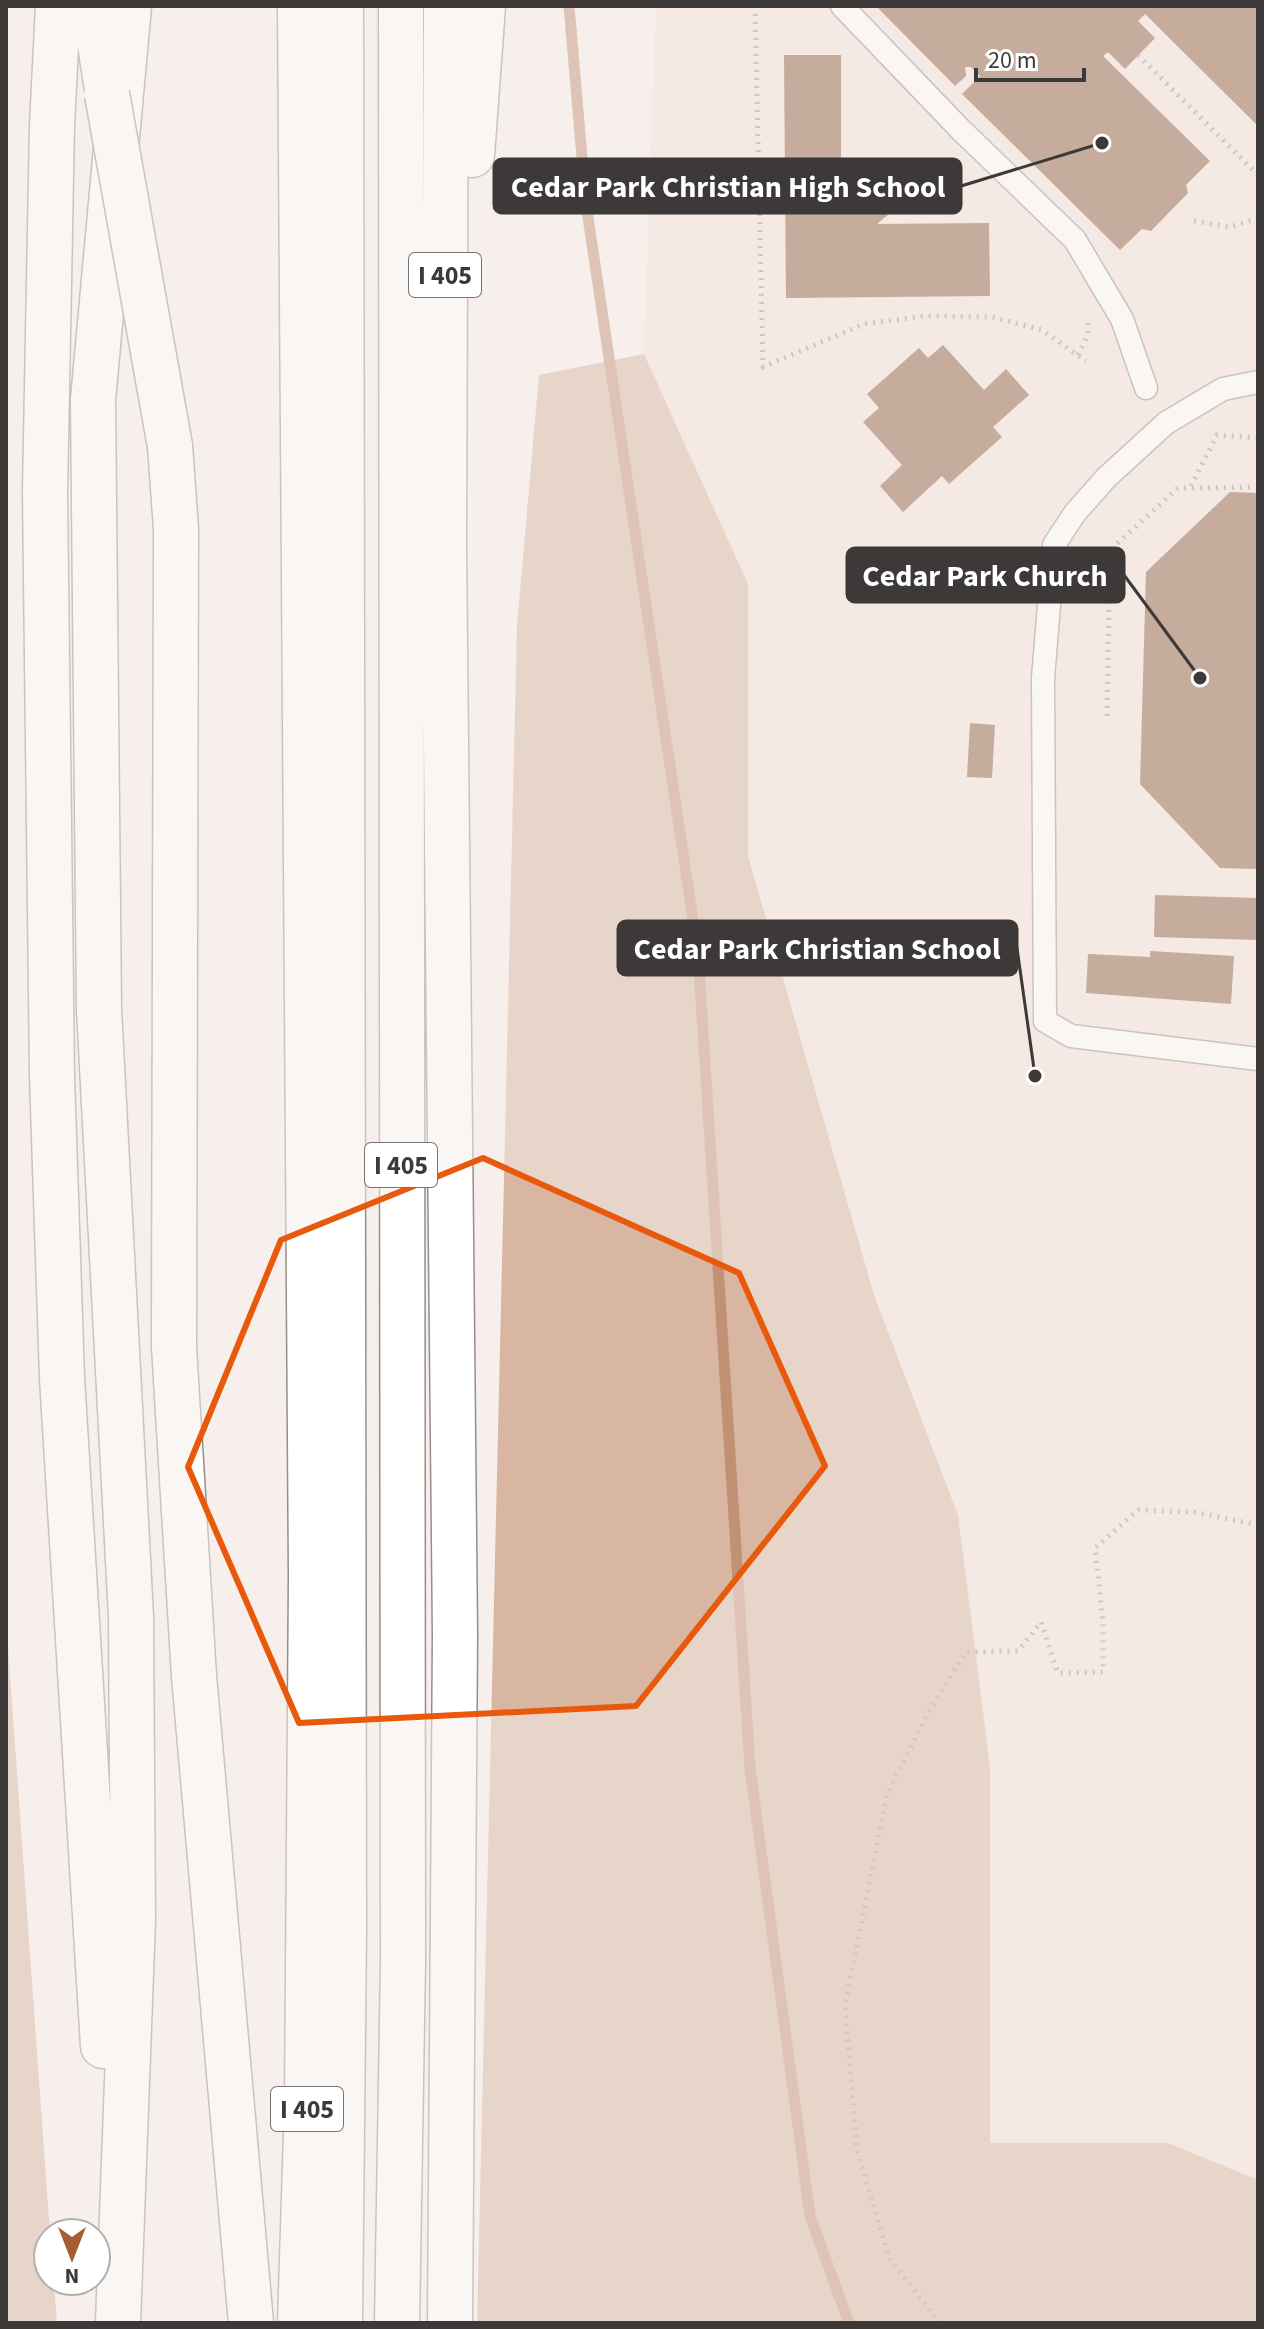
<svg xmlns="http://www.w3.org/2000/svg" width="1264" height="2329" font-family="'Source Sans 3',sans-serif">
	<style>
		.built { fill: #f1e2da }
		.green { fill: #d8b6a2 }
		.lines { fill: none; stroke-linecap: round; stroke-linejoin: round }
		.stream { stroke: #c29173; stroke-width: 11 }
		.building { fill: #895b3f }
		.service-casing { stroke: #958f8c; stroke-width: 25 }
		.motorway-casing { stroke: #958f8c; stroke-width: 47 }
		.path { stroke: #9e9996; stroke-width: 5; stroke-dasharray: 2 6; stroke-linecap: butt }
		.service { stroke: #fff; stroke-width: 22 }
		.motorway { stroke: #fff; stroke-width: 44 }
		.motorway-bridge-casing { stroke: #958f8c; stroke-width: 47; stroke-linecap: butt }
		.motorway-bridge { stroke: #fff; stroke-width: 44 }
		.marked { fill: none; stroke: #e8590c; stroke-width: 6; stroke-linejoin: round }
		.labels { text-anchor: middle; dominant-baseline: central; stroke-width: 8; stroke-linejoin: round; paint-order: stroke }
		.shield { fill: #fff; stroke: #767474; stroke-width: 2 }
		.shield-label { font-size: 26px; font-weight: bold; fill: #3c3938 }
		.leader { fill: none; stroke: #3c3938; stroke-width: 3 }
		.callout-dot { fill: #3c3938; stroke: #fff; stroke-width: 3 }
		.callout { fill: #3c3938; stroke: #3c3938; stroke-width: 3 }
		.callout-label { font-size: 30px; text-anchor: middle; font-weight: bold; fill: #fff }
	</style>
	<rect width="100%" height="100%" fill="#f6efeb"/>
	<path class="built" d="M656,6H1258V2180L1168,2143H990V1766L958,1515L874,1295L748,856V584L644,354Z"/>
	<path class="green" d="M644,354L748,584V856L874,1295L958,1515L990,1766V2143H1168L1258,2180V2323H477L517,626L539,375Z
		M6,1619L50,2233L48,2281H54L57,2323H6Z"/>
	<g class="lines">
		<path class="stream" d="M569,6L586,204L698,953L750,1768L810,2216L849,2323"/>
	</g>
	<path class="building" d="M876,6H1258V126L1145,14L1138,21L1155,38L1125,69L1108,52L1103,56L1210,161L1186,185L1188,193L1151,231L1142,229L1120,250L962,94L980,76L971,67H965L966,76L955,86Z
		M784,55H841V195L877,165L907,199L877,224L989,223L990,296L786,298Z
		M943,345L984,390L1006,369L1029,395L993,427L1002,437L949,484L942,476L903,512L880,486L902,465L863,422L879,408L867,394L919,348L928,358Z
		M1230,492L1258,493V869L1220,868L1140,784L1146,572Z
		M970,723L995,725L992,778L967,777Z
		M1155,895L1258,898V940L1154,937Z
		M1150,951L1234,956L1231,1004L1086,993L1088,954L1150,957Z"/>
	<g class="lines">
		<defs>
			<path id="service" d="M842,6L961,130L1075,240L1122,319L1146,388
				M1258,382L1223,389L1166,423L1106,478L1075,513L1054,545L1043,678L1045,1021L1071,1036L1258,1059"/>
			<path id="motorway" d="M58,6L52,126L45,492L52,1076L62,1378L103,2046
				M94,6L106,83
				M300,6L311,1577L307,2102L300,2323
				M446,6L444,544L455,1635L450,2323
				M472,155L483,6
				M170,446L176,529L174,1347L194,1676L251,2323
				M118,2323L133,1920L131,1617L99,1009L93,400L129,6
				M340,2323L344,1930L341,6
				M397,2323L403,1961L401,6"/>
		</defs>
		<use href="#service" class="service-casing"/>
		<use href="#motorway" class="motorway-casing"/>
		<path class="path" d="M755,6L763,367L864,324L925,316L992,317L1042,330L1086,361
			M1138,55L1258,175
			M1194,221L1230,227L1258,218
			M1078,355L1088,335V322
			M1191,486L1217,435L1258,438
			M1107,716L1110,550L1178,488L1258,487
			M940,2323L889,2258L857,2150L845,2005L887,1794L928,1713L966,1652L1018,1651L1041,1622L1058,1673L1103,1672V1623L1095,1548L1138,1510L1194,1512L1258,1525"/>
		<use href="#service" class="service"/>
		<use href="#motorway" class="motorway"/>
		<defs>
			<path id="motorway-bridge" d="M107,94L170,446"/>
		</defs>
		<use href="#motorway-bridge" class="motorway-bridge-casing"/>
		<use href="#motorway-bridge" class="motorway-bridge"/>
	</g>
	<path d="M0 0H1264V2329H0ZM483,1158L739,1273L825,1466L636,1706L299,1723L188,1467L281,1240Z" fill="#f6efeb" fill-opacity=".55" fill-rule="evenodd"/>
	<path class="marked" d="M483,1158L739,1273L825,1466L636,1706L299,1723L188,1467L281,1240Z"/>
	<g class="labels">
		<g class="shield">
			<rect x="409" y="253" width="72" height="44" rx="6"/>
			<rect x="365" y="1143" width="72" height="44" rx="6"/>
			<rect x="271" y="2087" width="72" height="44" rx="6"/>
		</g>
		<g class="shield-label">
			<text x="445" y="275">I 405</text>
			<text x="401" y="1165">I 405</text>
			<text x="307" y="2109">I 405</text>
		</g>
	</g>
	<path class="leader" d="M1102 143L961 186M1200 678L1124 575M1035 1076L1017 948"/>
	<g class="callout-dot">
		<circle cx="1102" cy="143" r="8"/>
		<circle cx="1200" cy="678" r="8"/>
		<circle cx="1035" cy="1076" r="8"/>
	</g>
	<g class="callout">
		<rect x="494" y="159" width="467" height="54" rx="8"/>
		<rect x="847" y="548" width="277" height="54" rx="8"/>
		<rect x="618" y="921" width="399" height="54" rx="8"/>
	</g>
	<g class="callout-label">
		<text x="728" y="197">Cedar Park Christian High School</text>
		<text x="985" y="586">Cedar Park Church</text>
		<text x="817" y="959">Cedar Park Christian School</text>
	</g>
	<rect width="1264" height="2329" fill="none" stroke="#3c3938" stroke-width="16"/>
	<g transform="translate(72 2257) rotate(180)"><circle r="38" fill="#ffffff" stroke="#b1b0af" stroke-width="2"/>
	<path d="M0-6L14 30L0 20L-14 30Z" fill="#a35e31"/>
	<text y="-12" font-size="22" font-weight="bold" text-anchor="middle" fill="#3c3938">N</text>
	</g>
	<path d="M976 68v12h108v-12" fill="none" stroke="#3c3938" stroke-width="4"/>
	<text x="988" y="68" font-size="24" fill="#3c3938" stroke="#ffffff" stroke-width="6" paint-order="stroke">20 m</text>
</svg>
